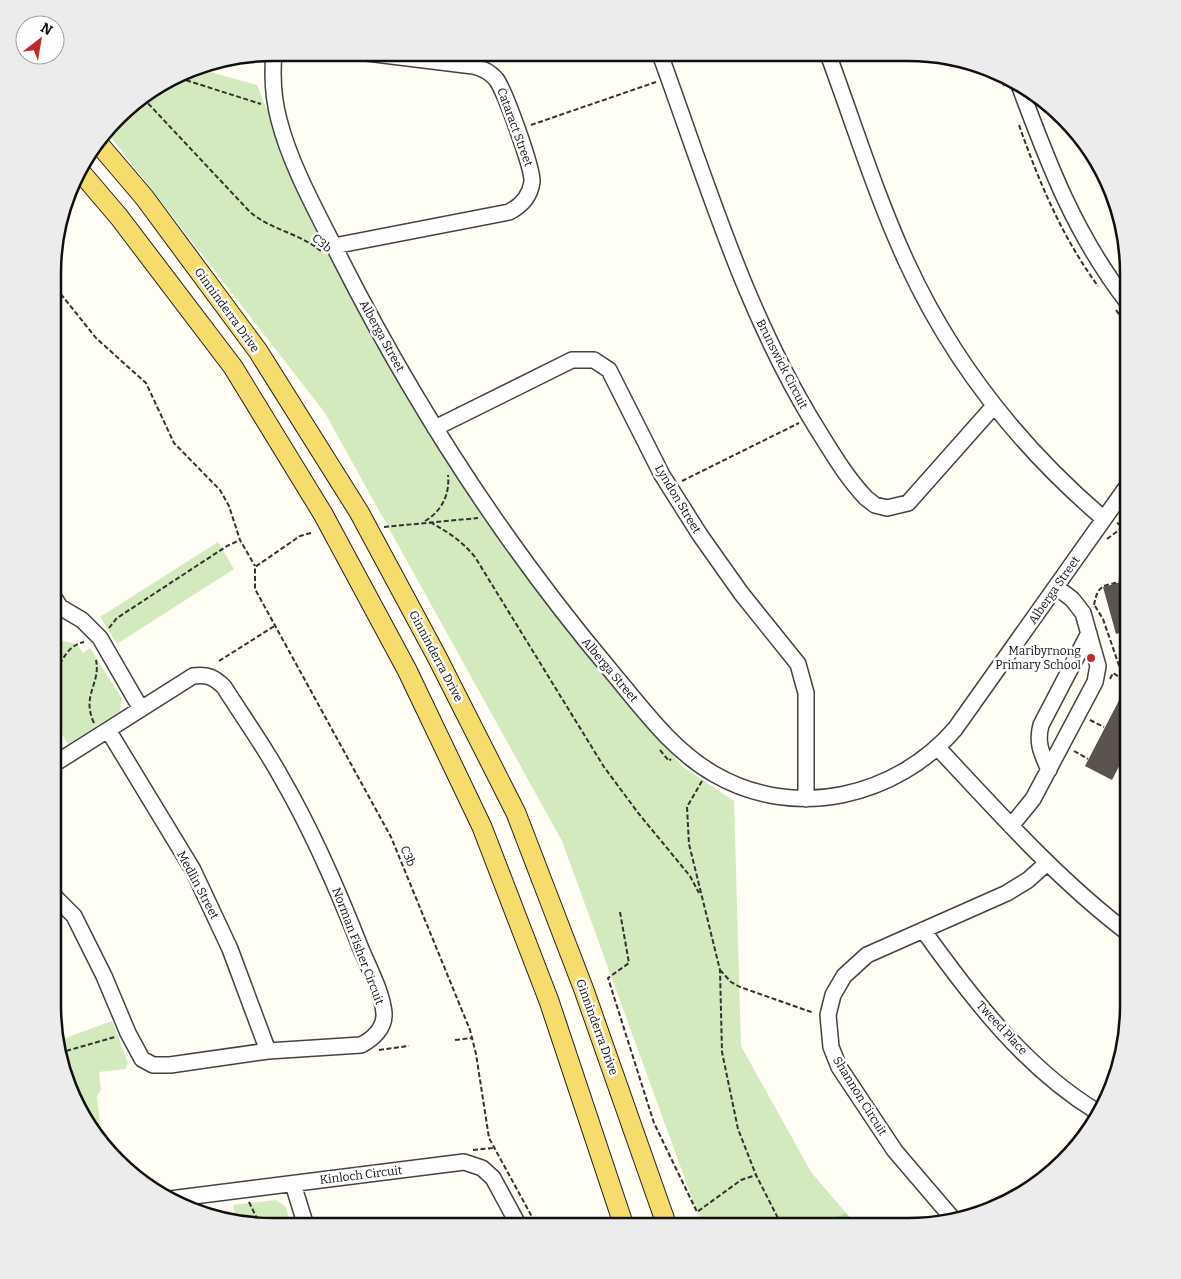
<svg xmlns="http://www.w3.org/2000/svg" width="1181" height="1279" font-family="Bitter,serif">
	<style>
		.green { fill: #d2eabd }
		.forest { fill: #b5da9d }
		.building { fill: #59524d }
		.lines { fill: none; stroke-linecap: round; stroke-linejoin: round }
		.minor-casing { stroke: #434343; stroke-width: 18 }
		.major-casing { stroke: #212121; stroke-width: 21 }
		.path { stroke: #323232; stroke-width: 2; stroke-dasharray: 5 2.5; stroke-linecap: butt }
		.minor { stroke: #fff; stroke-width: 15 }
		.major { stroke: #f6dc6d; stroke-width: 19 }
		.poi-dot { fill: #bf2b29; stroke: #fff; stroke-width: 2 }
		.labels { text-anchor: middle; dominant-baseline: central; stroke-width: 5; stroke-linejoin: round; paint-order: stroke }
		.street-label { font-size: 12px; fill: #101010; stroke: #fff }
		.poi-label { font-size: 12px; fill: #101010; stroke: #fff; text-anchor: end }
		.rim { fill: none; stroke: #101010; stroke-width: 2.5 }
	</style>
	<rect width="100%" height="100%" fill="#fffdf4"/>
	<path class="green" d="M196,68L257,85L292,175L407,392L665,745L683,767L734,801L741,1046L811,1172L857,1226H702L562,841L325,413L107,132L128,107Z
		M218,542L234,569L117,644L100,617Z
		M55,639L77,644L83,653L90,648L122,699L120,711L68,744L54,722Z
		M112,1021L128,1063L125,1069L99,1072L101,1090L97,1096L102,1140C75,1115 64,1076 57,1041Z
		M276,1200L286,1207L291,1226H259L236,1219L233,1205Z"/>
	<path class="forest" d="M846,1213L857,1226H813Z"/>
	<path class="building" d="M1128,580V630L1116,634L1103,587Z
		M1128,683V749L1112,780L1085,766Z"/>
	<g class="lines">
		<defs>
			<path id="minor" d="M274,53C272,75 273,98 279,120C291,167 319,216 341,260C415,406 505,545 611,671C642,708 672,750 714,774C795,821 896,797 955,729L1128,485
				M660,54C706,180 745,312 816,427C831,451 846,477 866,498L875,505L887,508L908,503L994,406
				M828,54C854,124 876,196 907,263C953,363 1021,448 1104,519
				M1018,82C1048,163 1075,235 1128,303
				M334,246L509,212C521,206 530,196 532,182C533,169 505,91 496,79C490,72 482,68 473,66L367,53
				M435,428L572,360H594L609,370L662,475L700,535L741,593L798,664L806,693V799
				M55,599L60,607L82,620L100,638L141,709
				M108,730L193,870L230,949L268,1051
				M938,748C998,812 1057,879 1128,933
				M1049,770C1042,754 1036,743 1041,725L1089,633
				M1011,826L1033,799L1095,682L1098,666L1083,613L1072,599L1056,587
				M54,896L74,916L104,976L128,1033L142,1059L153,1065H170L268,1051L361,1045C373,1039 385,1028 384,1013C382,992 369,968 361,949C338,890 313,832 281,777C264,746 243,717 224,687C214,677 207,674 193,676L54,764
				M923,930C971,997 1025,1068 1096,1111
				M293,1184L306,1226
				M170,1199L464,1162L482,1168L493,1178L519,1226
				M954,1220L895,1151L839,1067L831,1047L828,1015L833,995L844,976L867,955L1007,893L1028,880L1047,863"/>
			<path id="major" d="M98,143L144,197L258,351L359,512L437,657L516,813L584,990L667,1226
				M79,170L119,217L233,367L323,514L407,670L482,827L549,1001L624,1226"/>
		</defs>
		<use href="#minor" class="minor-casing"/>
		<use href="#major" class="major-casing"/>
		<path class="path" d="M1001,76L1004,86
			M179,78L261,104
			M143,98L250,212C271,230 299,233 321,251
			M531,125L656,82
			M1019,125C1039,182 1062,237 1098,286
			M56,288L96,338L146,383L174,443L220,490L229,506L240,540L255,566
			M1116,310L1128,327
			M682,481L799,423
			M425,521C442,511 450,494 448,475
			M430,522C448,532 462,541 475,557L604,767L639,814L690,876L699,893
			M1117,523L1128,529
			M384,527L478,518
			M311,533L300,536L255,567V589L391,837L470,1030L476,1054L489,1138L537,1226
			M1107,539L1123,527
			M1094,605C1098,583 1104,586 1124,581
			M1095,606L1103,619L1124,680L1128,682
			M109,628L117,618L227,546L240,540
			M219,661L276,625
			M55,670C65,658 67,646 84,642
			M1110,679L1113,673L1124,680
			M1090,720L1104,727
			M94,723C81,695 101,684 96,660
			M660,750L669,761L671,759
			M1074,751L1088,759
			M702,781L687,807L689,844L720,970L722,1052L738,1129L756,1175L782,1226
			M620,912L629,963L608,978L654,1123L697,1212L741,1180L756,1175
			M720,970L731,982L740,987L814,1013
			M455,1040L472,1038
			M379,1050L409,1046
			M59,1053L115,1037
			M473,1150L493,1148
			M154,1189L163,1188
			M249,1202L260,1225"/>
		<use href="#minor" class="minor"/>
		<use href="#major" class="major"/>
	</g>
	<circle class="poi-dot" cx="1091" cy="658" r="5"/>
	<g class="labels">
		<g class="street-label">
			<text transform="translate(515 127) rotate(70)">Cataract Street</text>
			<text transform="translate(322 243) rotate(40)">C3b</text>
			<text transform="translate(227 310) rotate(54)">Ginninderra Drive</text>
			<text transform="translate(382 336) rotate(61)">Alberga Street</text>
			<text transform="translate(782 364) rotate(63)">Brunswick Circuit</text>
			<text transform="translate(678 499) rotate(59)">Lyndon Street</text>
			<text transform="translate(1054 590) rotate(-55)">Alberga Street</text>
			<text transform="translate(436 656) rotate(62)">Ginninderra Drive</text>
			<text transform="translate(610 670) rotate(50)">Alberga Street</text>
			<text transform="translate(408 856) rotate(68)">C3b</text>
			<text transform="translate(198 885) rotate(62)">Medlin Street</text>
			<text transform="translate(358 946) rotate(69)">Norman Fisher Circuit</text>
			<text transform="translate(597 1027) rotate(70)">Ginninderra Drive</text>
			<text transform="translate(1002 1028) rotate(47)">Tweed Place</text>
			<text transform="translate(860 1096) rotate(58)">Shannon Circuit</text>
			<text transform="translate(361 1175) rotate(-7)">Kinloch Circuit</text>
		</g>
		<g class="poi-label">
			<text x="1081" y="651">Maribyrnong<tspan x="1081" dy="14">Primary School</tspan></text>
		</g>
	</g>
	<path d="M0 0H1181V1279H0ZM273 61H908A212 212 0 0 1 1120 273V1006A212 212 0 0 1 908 1218H273A212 212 0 0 1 61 1006V273A212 212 0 0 1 273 61Z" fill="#ececec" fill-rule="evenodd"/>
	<path class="rim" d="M273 61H908A212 212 0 0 1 1120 273V1006A212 212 0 0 1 908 1218H273A212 212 0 0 1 61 1006V273A212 212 0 0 1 273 61Z"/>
	<g transform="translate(40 40) rotate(31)"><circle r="24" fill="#ffffff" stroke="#9f9f9f"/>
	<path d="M0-4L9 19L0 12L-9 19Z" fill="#bf2b29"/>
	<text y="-8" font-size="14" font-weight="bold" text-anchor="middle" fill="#101010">N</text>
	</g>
</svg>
